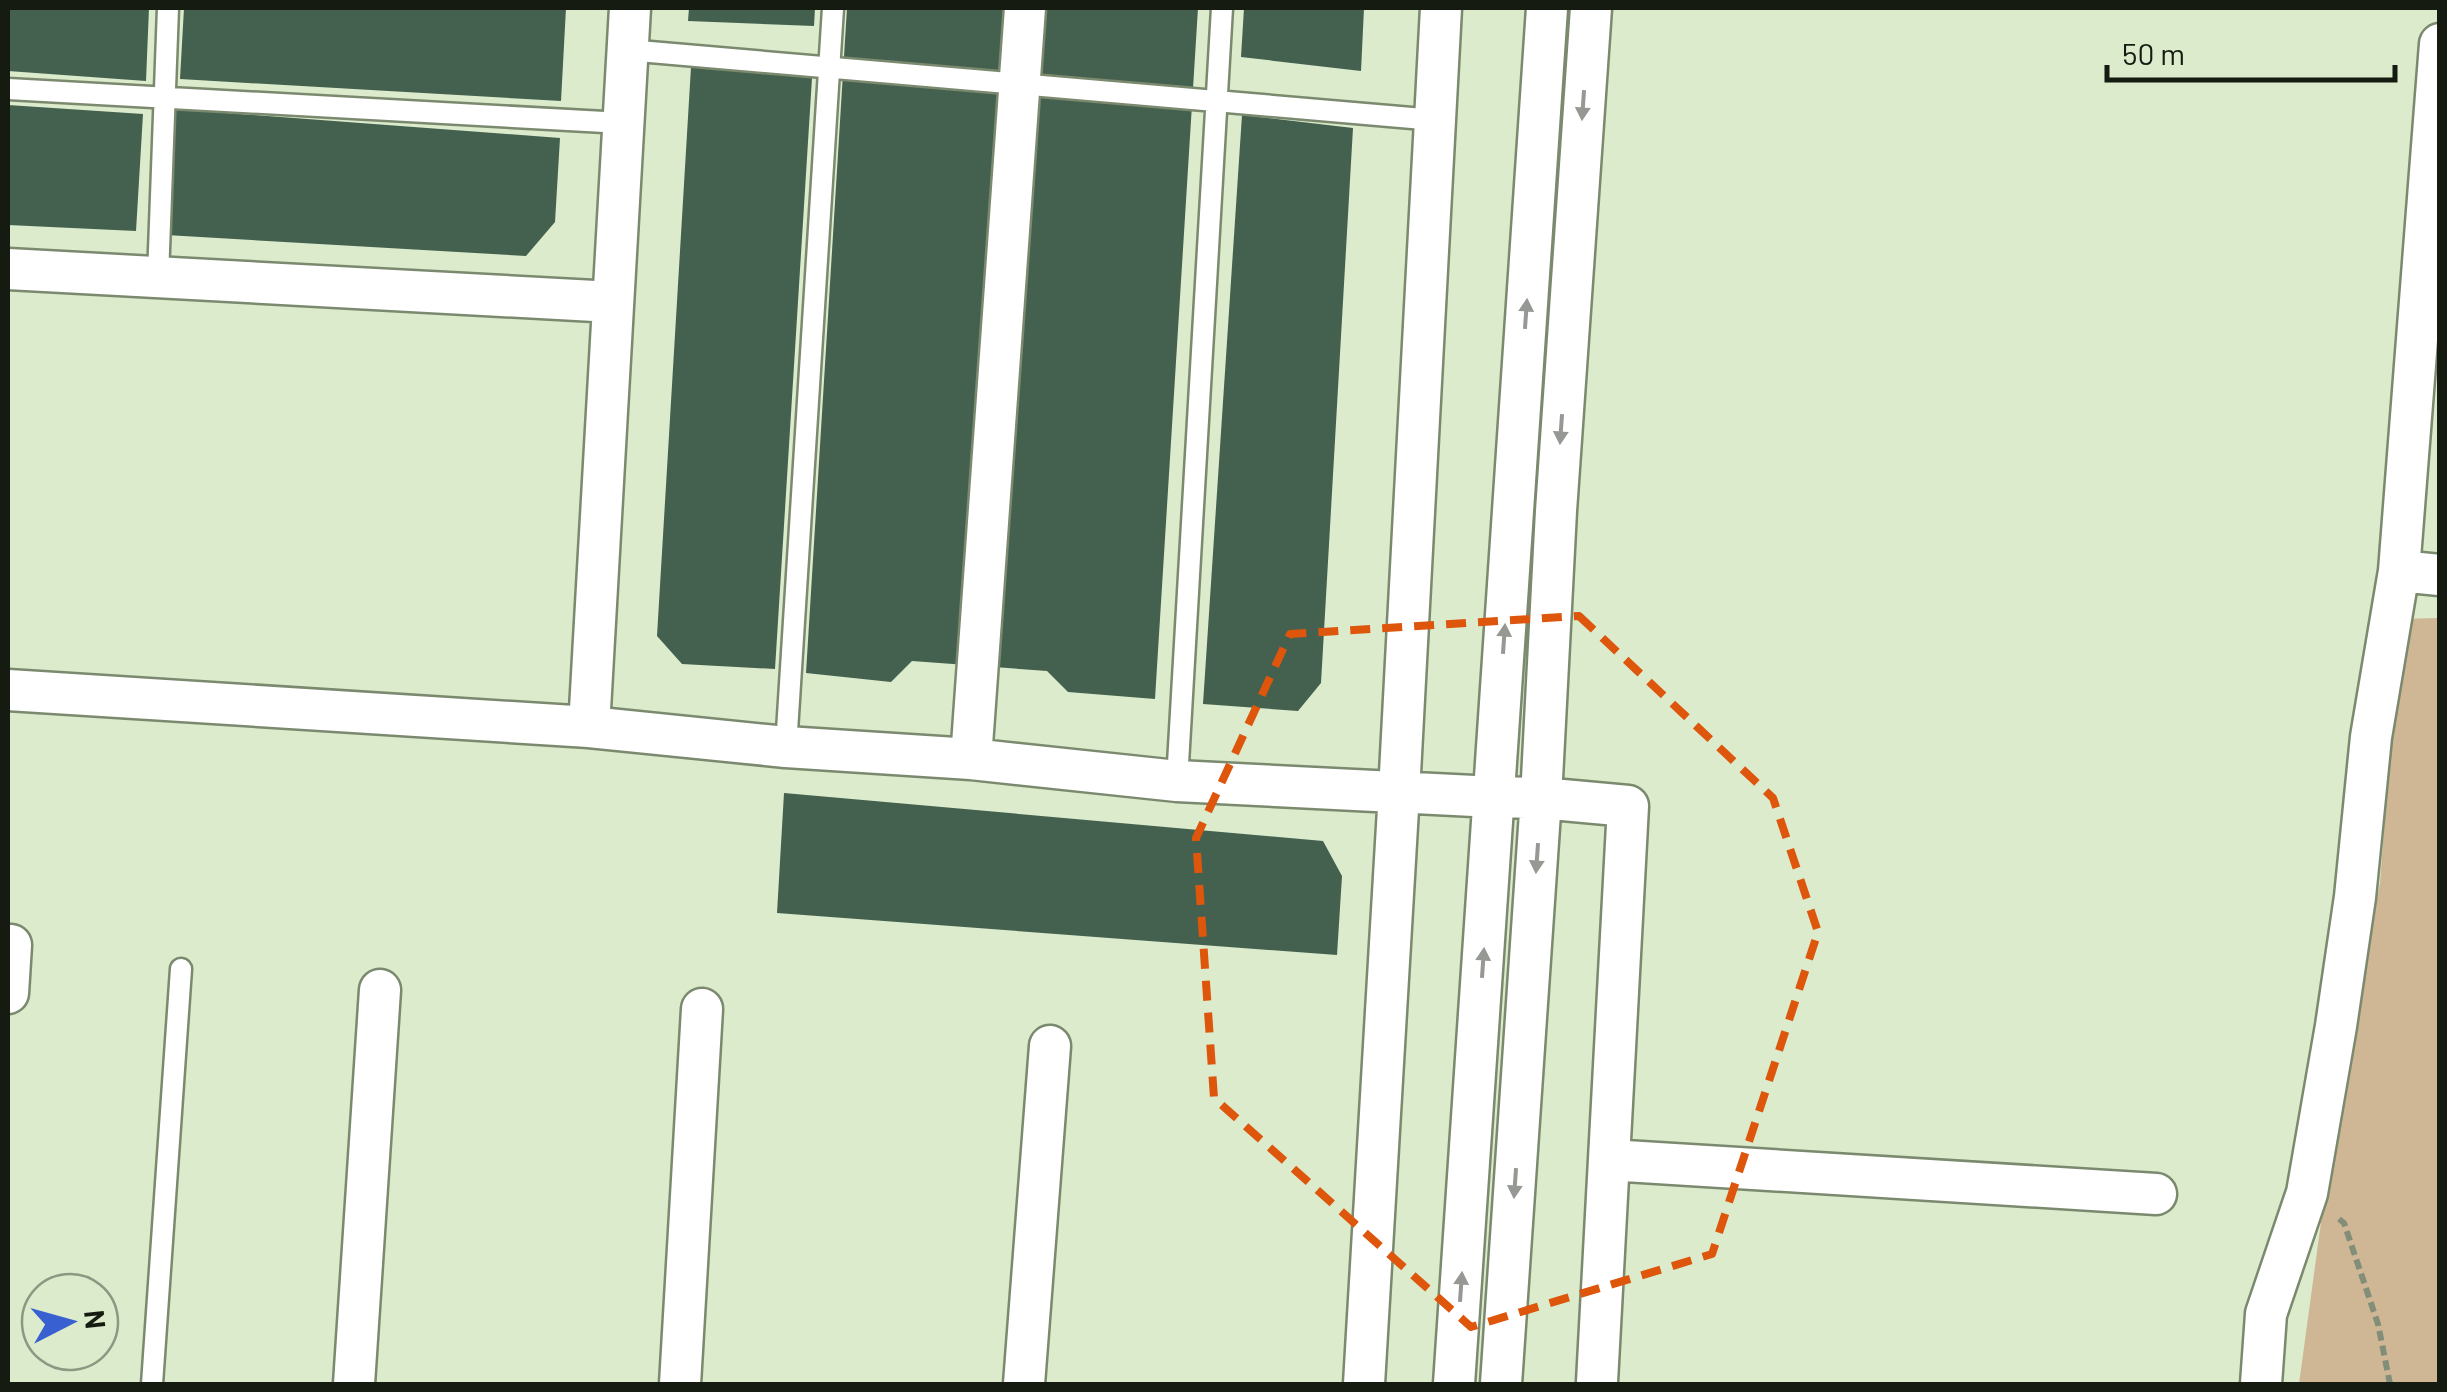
<svg xmlns="http://www.w3.org/2000/svg" width="2447" height="1392" font-family="Barlow,sans-serif">
	<style>
		.green { fill: #cfb795 }
		.building { fill: #44604f }
		.lines { fill: none; stroke-linecap: round; stroke-linejoin: round }
		.service-casing { stroke: #7b896e; stroke-width: 25 }
		.minor-casing { stroke: #7b896e; stroke-width: 45 }
		.path { stroke: #838e78; stroke-width: 6; stroke-dasharray: 10 5; stroke-linecap: butt }
		.service { stroke: #fff; stroke-width: 20 }
		.minor { stroke: #fff; stroke-width: 40 }
		.oneway { fill: #969893 }
		.marked { fill: none; stroke: #dd560c; stroke-width: 8; stroke-dasharray: 20 12; stroke-linejoin: round }
	</style>
	<rect width="100%" height="100%" fill="#dbebcc"/>
	<path class="green" d="M2439,618V1384H2299L2336,1112L2380,883L2400,619Z"/>
	<path class="building" d="M8,8H149L146,81L8,71Z
		M184,8H566L561,101L180,79Z
		M689,8H815L814,26L688,21Z
		M847,8H1198L1155,699L1068,692L1047,671L912,661L891,682L806,673Z
		M1244,8H1364L1361,71L1241,57Z
		M691,67L812,78L775,669L682,664L657,636Z
		M8,105L143,114L136,231L8,225Z
		M173,109L560,138L555,222L526,256L166,235Z
		M1242,115L1353,128L1321,683L1298,711L1203,704Z
		M784,793L1323,841L1342,876L1337,955L777,913Z"/>
	<g class="lines">
		<defs>
			<path id="service" d="M627,50L1435,120
				M8,89L623,123
				M158,277L168,8
				M786,747L833,8
				M1177,781L1222,8
				M152,1384L181,969"/>
			<path id="minor" d="M2440,44L2399,571L2440,575
				M8,269L613,302
				M8,690L589,727L786,747L971,759L1177,781L1494,797L1541,798L1628,806L1597,1382
				M589,727L630,8
				M971,759L1025,8
				M8,993L11,945
				M1609,1160L2156,1194
				M354,1384L380,990
				M680,1384L702,1009
				M1024,1384L1050,1046
				M1364,1384L1399,792L1441,8
				M1454,1384L1547,8
				M1501,1384L1541,798L1556,511L1591,8
				M2261,1384L2266,1314L2307,1193L2336,1026L2355,897L2371,737L2399,571"/>
		</defs>
		<use href="#service" class="service-casing"/>
		<use href="#minor" class="minor-casing"/>
		<path class="path" d="M2339,1219L2344,1223L2378,1324L2390,1384"/>
		<use href="#service" class="service"/>
		<use href="#minor" class="minor"/>
	</g>
	<defs><path id="oneway-solid" d="M-6-.8H1V-3.2L6.5 0L1 3.2V.8H-6Z" transform="scale(2.5)"/></defs>
	<g class="oneway">
		<use href="#oneway-solid" transform="translate(1583 105) rotate(94)"/>
		<use href="#oneway-solid" transform="translate(1526 314) rotate(-86)"/>
		<use href="#oneway-solid" transform="translate(1561 429) rotate(94)"/>
		<use href="#oneway-solid" transform="translate(1504 639) rotate(-86)"/>
		<use href="#oneway-solid" transform="translate(1537 858) rotate(94)"/>
		<use href="#oneway-solid" transform="translate(1483 963) rotate(-86)"/>
		<use href="#oneway-solid" transform="translate(1515 1183) rotate(94)"/>
		<use href="#oneway-solid" transform="translate(1461 1287) rotate(-86)"/>
	</g>
	<path class="marked" d="M1579,616L1773,798L1818,932L1712,1254L1471,1327L1214,1098L1196,838L1290,634Z"/>
	<rect width="2447" height="1392" fill="none" stroke="#151b10" stroke-width="20"/>
	<g transform="translate(70 1322) rotate(84)"><circle r="48" fill="#dbebcc" stroke="#8c9881" stroke-width="2.5"/>
	<path d="M0-8L18 38L0 25L-18 38Z" fill="#3960d1"/>
	<text y="-15" font-size="28" font-weight="bold" text-anchor="middle" fill="#151b10">N</text>
	</g>
	<path d="M2107 65v15h288v-15" fill="none" stroke="#151b10" stroke-width="5"/>
	<text x="2122" y="65" font-size="30" fill="#151b10" stroke="#dbebcc" stroke-width="8" paint-order="stroke">50 m</text>
</svg>
